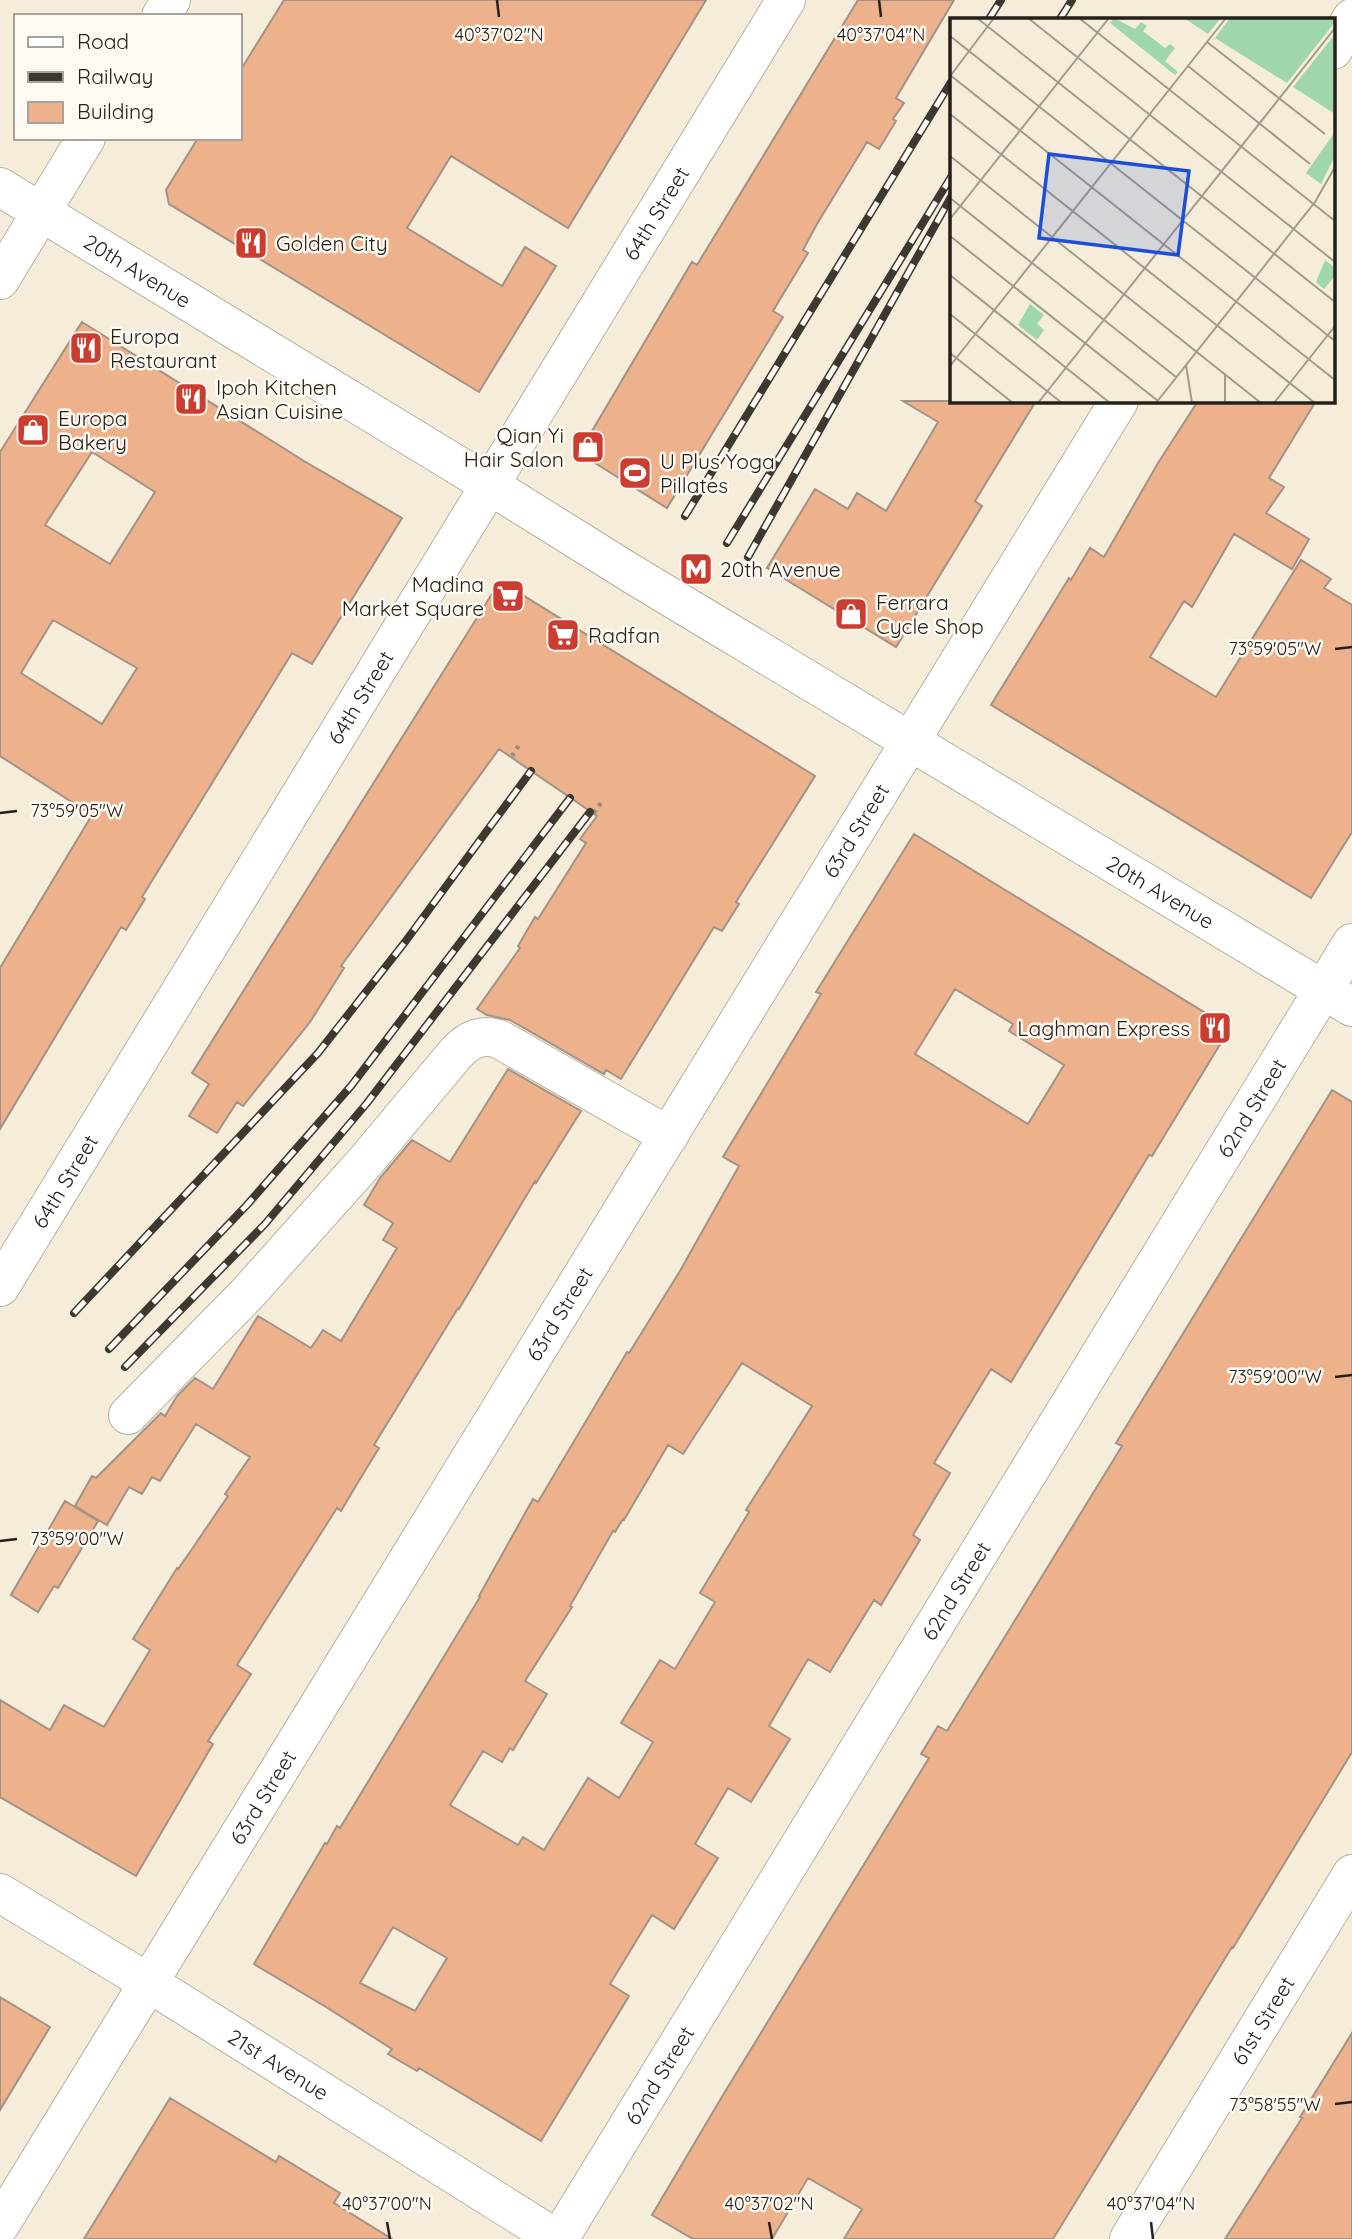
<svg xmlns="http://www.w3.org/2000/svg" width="1352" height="2239" font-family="Quicksand,sans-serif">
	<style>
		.building { fill: #edb28b; stroke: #a39287; stroke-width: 2; fill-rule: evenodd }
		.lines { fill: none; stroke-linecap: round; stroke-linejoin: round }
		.minor-casing { stroke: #b7b09e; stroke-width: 40 }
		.major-casing { stroke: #b7b09e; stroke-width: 40 }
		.path { stroke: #938e80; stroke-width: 4.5; stroke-dasharray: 3.5 5; stroke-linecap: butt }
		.minor { stroke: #fff; stroke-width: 38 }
		.major { stroke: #fff; stroke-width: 38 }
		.rail-casing { stroke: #3d3931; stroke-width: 8 }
		.rail { stroke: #fefaf3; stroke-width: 5; stroke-dasharray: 16; stroke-linecap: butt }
		.minor-bridge-casing { stroke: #b7b09e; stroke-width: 40; stroke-linecap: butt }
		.minor-bridge { stroke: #fff; stroke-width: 38 }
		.ticks { fill: none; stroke: #24211a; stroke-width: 2.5 }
		.labels { text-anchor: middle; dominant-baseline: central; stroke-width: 5; stroke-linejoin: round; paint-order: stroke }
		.street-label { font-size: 21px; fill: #24211a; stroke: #fefaf3 }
		.poi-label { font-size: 21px; fill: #24211a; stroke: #fefaf3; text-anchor: start }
		.inset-road { fill: none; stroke: #a19b8d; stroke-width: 2 }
		.view { fill: #1d4ed8; fill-opacity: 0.15; stroke: #1d4ed8; stroke-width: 3.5 }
		.inset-edge { fill: none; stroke: #24211a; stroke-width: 3.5 }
		.ticks-label { font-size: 18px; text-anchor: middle; fill: #24211a; stroke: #fefaf3; stroke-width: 5; stroke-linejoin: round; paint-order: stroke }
	</style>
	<rect width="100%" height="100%" fill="#f5edda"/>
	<path class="building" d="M284,0H706L568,228L451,156L407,228L502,286L525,247L556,266L479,392L169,204L166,190L198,138H240V71Z
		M858,0H954L896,98L904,103L893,119L896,121L879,149L867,142L817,224L803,250L808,253L773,311L783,317L667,508L579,453L692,262L697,265Z
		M82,322L304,461L402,518L312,664L292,653L142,897L145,899L126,930L121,927L0,1129V968L92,815L0,756V452ZM92,452L155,492L110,564L45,525ZM53,620L137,668L102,724L21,673Z
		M903,401H1036L975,501L982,506L896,647L767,568L815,489L848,509L857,493L886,511L938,422Z
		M1198,401H1316L1269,478L1284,487L1266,513L1309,539L1292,569L1234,534L1192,607L1184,601L1150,657L1216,697L1301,560L1331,579L1324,588L1352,605V832L1311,898L991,705L1069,578L1071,580L1090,548L1104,557L1158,463Z
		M500,581L815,776L736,902L739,904L722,931L714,927L621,1079L606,1070L604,1074L510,1020L487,1015L477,1009L520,948L518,946L535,917L538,919L586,843L580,839L597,816L499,749L341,966L344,968L310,1022L243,1106L237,1102L217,1133L189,1116L209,1084L192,1073Z
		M914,834L1230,1028L1152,1156L1149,1155L1011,1382L991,1369L934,1463L950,1473L913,1535L920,1540L881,1605L874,1600L830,1672L808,1659L769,1726L790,1739L751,1802L728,1788L695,1844L718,1858L674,1929L652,1915L610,1984L629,1996L541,2141L419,2068L417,2071L388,2054L392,2049L326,2007L254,1964L325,1843L327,1844L337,1826L340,1828L480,1597L479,1596L533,1499L538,1502L627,1352L629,1353L680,1271L739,1166L723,1157L821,994L816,992ZM955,989L1013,1024L1009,1031L1064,1065L1028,1124L915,1054ZM742,1363L812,1406L746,1510L749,1512L700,1593L715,1602L675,1669L660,1660L621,1723L653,1742L619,1798L588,1778L544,1850L523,1837L518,1845L450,1805L483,1751L502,1762L510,1748L513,1750L547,1694L525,1681L572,1607L570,1606L613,1531L615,1532L623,1519L624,1520L668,1445L683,1454ZM393,1927L447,1958L415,2011L360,1983Z
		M508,1069L581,1111L536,1183L535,1181L459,1309L458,1308L374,1445L379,1448L360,1479L341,1511L337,1508L237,1665L251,1674L208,1741L213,1744L136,1876L0,1797V1700L50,1730L64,1705L104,1727L150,1650L133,1639L177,1568L178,1569L190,1552L228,1496L225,1494L250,1457L196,1424L160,1481L152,1477L142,1494L129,1487L107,1525L75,1506L92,1476L96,1478L161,1413L165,1416L177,1396L195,1378L213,1389L258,1316L311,1348L323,1330L341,1341L397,1248L383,1240L393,1223L364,1205L380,1178L412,1140L450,1162Z
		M1332,1090L1352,1102V1752L1233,1948L1232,1947L1053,2239H844L862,2209L808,2178L772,2239H693L652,2215L723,2095L929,1758L921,1754L938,1726L947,1731L1122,1446L1116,1443Z
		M65,1501L98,1521L58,1588L54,1586L38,1612L11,1595Z
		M0,1997L50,2027L0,2110Z
		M1352,2033V2239H1225L1302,2118L1300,2117Z
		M170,2098L276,2162L279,2156L340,2193L334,2203L392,2239H84Z"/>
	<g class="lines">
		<defs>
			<g id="minor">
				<path d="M1333,50L1352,18"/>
				<path id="s1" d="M0,187L454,463L632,574"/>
				<path id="s2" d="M720,627L1352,1007"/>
				<path id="s3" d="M0,1287L786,0"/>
				<path d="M128,1415L247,1294L365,1162L457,1052C470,1039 481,1034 499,1039L669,1136"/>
				<path id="s4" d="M0,1893L149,1983L557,2239"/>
				<path id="s5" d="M0,2225L1119,401"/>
				<path id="s6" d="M559,2239L1352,943"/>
				<path id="s7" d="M1129,2239L1352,1874"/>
			</g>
			<path id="major" d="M161,16L171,0
				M0,280L86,138"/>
		</defs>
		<use href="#minor" class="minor-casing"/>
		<use href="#major" class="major-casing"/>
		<path class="path" d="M512,756L521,742
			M594,813L603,800"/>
		<use href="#minor" class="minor"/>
		<use href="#major" class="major"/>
		<defs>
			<path id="rail" d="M989,19L1001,0
				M1060,19L1072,0
				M685,516L951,82
				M727,543L951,177
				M748,557L951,197
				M74,1313L318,1053L405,942L531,771
				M109,1349L246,1206L351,1086L570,798
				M125,1367L265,1224L367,1103L590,812"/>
		</defs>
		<use href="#rail" class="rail-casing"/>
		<use href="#rail" class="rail"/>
		<defs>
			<path id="minor-bridge" d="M632,574L720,627"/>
		</defs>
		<use href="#minor-bridge" class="minor-bridge-casing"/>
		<use href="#minor-bridge" class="minor-bridge"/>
	</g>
	<path class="ticks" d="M497,0L499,17M879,0L881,17M1335,649L1352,647M0,813L17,811M1335,1377L1352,1375M0,1541L17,1539M1335,2104L1352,2102M387,2222L390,2239M769,2222L772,2239M1151,2222L1153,2239"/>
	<defs>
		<symbol id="restaurant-square" viewBox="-11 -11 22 22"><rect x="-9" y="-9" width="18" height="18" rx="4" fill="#cb3d31" stroke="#fefaf3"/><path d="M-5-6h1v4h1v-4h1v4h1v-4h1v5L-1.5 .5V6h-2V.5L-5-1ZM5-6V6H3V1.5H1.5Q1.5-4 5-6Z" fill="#fff"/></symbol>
		<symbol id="shop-square" viewBox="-11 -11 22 22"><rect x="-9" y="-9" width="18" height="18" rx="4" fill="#cb3d31" stroke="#fefaf3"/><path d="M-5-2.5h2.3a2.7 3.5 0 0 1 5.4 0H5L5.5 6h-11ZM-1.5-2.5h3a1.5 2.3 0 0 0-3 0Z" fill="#fff"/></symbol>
		<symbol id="stadium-square" viewBox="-11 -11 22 22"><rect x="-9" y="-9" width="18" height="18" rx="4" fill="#cb3d31" stroke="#fefaf3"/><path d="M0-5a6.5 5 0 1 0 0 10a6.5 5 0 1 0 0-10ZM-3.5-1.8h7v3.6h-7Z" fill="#fff"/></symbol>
		<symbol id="metro-square" viewBox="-11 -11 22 22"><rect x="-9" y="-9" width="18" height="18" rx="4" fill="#cb3d31" stroke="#fefaf3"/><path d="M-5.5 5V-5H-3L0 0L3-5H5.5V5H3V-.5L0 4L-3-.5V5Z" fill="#fff"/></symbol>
		<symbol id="supermarket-square" viewBox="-11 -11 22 22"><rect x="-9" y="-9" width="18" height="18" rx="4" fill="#cb3d31" stroke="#fefaf3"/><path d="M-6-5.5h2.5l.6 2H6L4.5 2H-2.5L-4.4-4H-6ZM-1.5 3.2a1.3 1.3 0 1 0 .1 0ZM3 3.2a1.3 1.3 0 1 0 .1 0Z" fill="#fff"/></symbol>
	</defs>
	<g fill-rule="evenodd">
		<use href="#restaurant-square" x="232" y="224" width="38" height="38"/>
		<use href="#restaurant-square" x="67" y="329" width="38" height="38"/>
		<use href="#restaurant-square" x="172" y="380" width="38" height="38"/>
		<use href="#shop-square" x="14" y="411" width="38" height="38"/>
		<use href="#shop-square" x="569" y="428" width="38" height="38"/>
		<use href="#stadium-square" x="616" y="454" width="38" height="38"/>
		<use href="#metro-square" x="677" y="550" width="38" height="38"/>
		<use href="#supermarket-square" x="489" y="577" width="38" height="38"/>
		<use href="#shop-square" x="832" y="595" width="38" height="38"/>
		<use href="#supermarket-square" x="544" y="616" width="38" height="38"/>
		<use href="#restaurant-square" x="1196" y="1009" width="38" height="38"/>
	</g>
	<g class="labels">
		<g class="street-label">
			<text stroke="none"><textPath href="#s3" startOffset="1258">64th Street</textPath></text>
			<text stroke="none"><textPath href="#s1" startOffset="161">20th Avenue</textPath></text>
			<text stroke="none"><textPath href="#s3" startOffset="691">64th Street</textPath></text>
			<text stroke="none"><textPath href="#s5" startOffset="1636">63rd Street</textPath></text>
			<text stroke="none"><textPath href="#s2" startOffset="514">20th Avenue</textPath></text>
			<text stroke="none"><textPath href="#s6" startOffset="1326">62nd Street</textPath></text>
			<text stroke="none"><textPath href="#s3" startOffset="124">64th Street</textPath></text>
			<text stroke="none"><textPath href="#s5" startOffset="1069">63rd Street</textPath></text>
			<text stroke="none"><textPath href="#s6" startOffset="760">62nd Street</textPath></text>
			<text stroke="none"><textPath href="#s5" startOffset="502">63rd Street</textPath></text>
			<text stroke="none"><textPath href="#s7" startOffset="256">61st Street</textPath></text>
			<text stroke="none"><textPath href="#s4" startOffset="327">21st Avenue</textPath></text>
			<text stroke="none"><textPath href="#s6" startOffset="192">62nd Street</textPath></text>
		</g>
		<g class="poi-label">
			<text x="276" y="243">Golden City</text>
			<text x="110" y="336">Europa<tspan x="110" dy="24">Restaurant</tspan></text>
			<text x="216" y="387">Ipoh Kitchen<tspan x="216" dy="24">Asian Cuisine</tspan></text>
			<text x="58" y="418">Europa<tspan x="58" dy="24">Bakery</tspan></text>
			<text x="564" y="435" text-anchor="end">Qian Yi<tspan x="564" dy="24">Hair Salon</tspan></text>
			<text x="660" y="461">U Plus Yoga<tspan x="660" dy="24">Pillates</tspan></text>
			<text x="720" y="569">20th Avenue</text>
			<text x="484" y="584" text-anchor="end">Madina<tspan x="484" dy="24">Market Square</tspan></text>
			<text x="876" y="602">Ferrara<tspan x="876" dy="24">Cycle Shop</tspan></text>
			<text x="588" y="635">Radfan</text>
			<text x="1190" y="1028" text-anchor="end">Laghman Express</text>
		</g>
	</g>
	<g transform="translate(950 18)">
		<rect width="385" height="385" fill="#f5edda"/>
		<path d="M164,0L185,11L191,4L197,8L193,13L215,30L220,26L225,30L215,43L228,54L225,57L160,5ZM234,0H271L258,16ZM280,0H383L385,4L337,65L265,20ZM385,16V96L343,69ZM385,114V138L371,166L356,155ZM375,242L385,250V258L374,271L366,264ZM80,286L94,297L87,306L94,312L87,322L68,307Z" fill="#9fd6ab"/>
		<path class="inset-road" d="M27,0L385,284M78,0L385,244M129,0L385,203M0,18L385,323M257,24L375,116M238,48L360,146M0,57L385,362M1,57L44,0M0,96L365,385M0,138L311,385M0,180L226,359M0,201L159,0M0,218L208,383M0,257L160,385M0,296L112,385M0,335L63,385M236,347L242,385M0,348L276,0M275,357V385M88,385L385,10M206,385L365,184L385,149M324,385L385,308"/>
		<path class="view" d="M99,136L239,153L228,237L89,220Z"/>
		<rect width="385" height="385" class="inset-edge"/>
	</g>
	<g class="ticks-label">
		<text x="499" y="41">40°37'02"N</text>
		<text x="881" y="41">40°37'04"N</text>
		<text x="1275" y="655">73°59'05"W</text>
		<text x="77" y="817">73°59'05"W</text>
		<text x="1275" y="1383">73°59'00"W</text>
		<text x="77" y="1545">73°59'00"W</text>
		<text x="1275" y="2111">73°58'55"W</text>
		<text x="387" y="2210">40°37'00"N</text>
		<text x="769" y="2210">40°37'02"N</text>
		<text x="1151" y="2210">40°37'04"N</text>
	</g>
	<rect x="14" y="14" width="228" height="126" fill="#fefaf3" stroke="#a7a39c" stroke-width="2"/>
	<rect x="28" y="37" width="35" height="10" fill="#ffffff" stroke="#a7a39c" stroke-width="2"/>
	<text x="77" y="49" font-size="21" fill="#24211a">Road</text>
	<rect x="28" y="72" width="35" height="10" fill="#3d3931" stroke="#a7a39c" stroke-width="2"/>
	<text x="77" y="84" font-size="21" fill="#24211a">Railway</text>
	<rect x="28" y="102" width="35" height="21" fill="#edb28b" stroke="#a7a39c" stroke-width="2"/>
	<text x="77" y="119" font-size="21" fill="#24211a">Building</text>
</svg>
